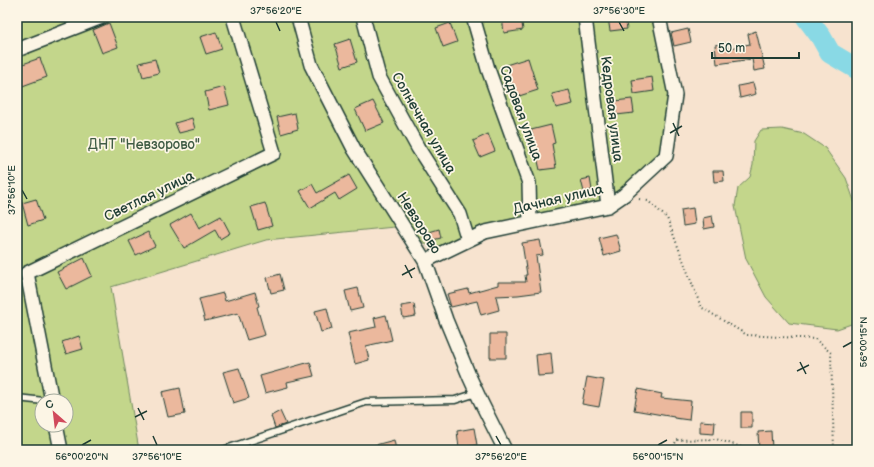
<svg xmlns="http://www.w3.org/2000/svg" width="874" height="467" font-family="'Balsamiq Sans',sans-serif">
	<style>
		.green { fill: #c3d68b; stroke: #718a60; fill-rule: evenodd }
		.lines { fill: none; stroke-linecap: round; stroke-linejoin: round }
		.river { stroke: #89d9e5; stroke-width: 21 }
		.building { fill: #ebb89d; stroke: #1f3d34 }
		.lane-casing { stroke: #1f3d34; stroke-width: 9 }
		.street-casing { stroke: #1f3d34; stroke-width: 16 }
		.path { stroke: #1f3d34; stroke-width: 2; stroke-dasharray: 1 3; stroke-linecap: butt }
		.lane { stroke: #fcf5e5; stroke-width: 6 }
		.street { stroke: #fcf5e5; stroke-width: 13 }
		.ticks { fill: none; stroke: #1f3d34; stroke-width: 1.5 }
		.labels { text-anchor: middle; dominant-baseline: central; stroke-width: 3.5; stroke-linejoin: round; paint-order: stroke }
		.street-label { font-size: 14px; fill: #1f3d34; stroke: #fcf5e5 }
		.park-label { font-size: 14px; fill: #405c45; stroke: #fcf5e5 }
		.neatline { fill: none; stroke: #1f3d34; stroke-width: 1.5 }
		.ticks-label { font-size: 10px; text-anchor: middle; fill: #1f3d34 }
	</style>
	<rect width="100%" height="100%" fill="#f7e3cf"/>
	<filter id="ink" filterUnits="userSpaceOnUse"><feTurbulence type="fractalNoise" baseFrequency=".025" numOctaves="2"/><feDisplacementMap in="SourceGraphic" scale="8" xChannelSelector="R" yChannelSelector="G"/><feConvolveMatrix kernelMatrix="1 2 1 2 8 2 1 2 1" color-interpolation-filters="sRGB"/></filter>
	<g filter="url(#ink)">
		<path class="green" d="M17,17H662L675,87L660,164L626,199L583,218L494,226L433,250L404,226L266,240L111,287L139,450H17ZM42,401H66V425H42Z
			M782,129L804,134L825,148L846,178L857,209V322L837,329L789,323L766,297L746,259L735,206L738,188L750,177L753,165L754,141L761,130Z"/>
		<g class="lines">
			<path class="river" d="M806,17L821,37L830,53L857,69"/>
		</g>
		<path class="building" d="M502,17H521L523,30L504,33Z
			M608,17H625L627,29L610,31Z
			M109,23L118,47L102,53L93,30Z
			M450,23L457,42L443,47L436,28Z
			M688,29L691,42L674,46L671,33Z
			M756,31L765,69L754,71L752,59L717,64L715,45L725,43V49L750,44L748,34Z
			M216,32L222,49L206,54L200,37Z
			M350,39L357,62L342,67L335,44Z
			M40,58L47,77L17,88V66Z
			M528,58L538,90L516,97L506,65Z
			M155,59L159,73L143,77L139,63Z
			M652,77L654,91L634,94L632,80Z
			M753,83L756,94L740,98L738,86Z
			M224,87L229,105L209,110L205,92Z
			M569,90L573,104L556,108L552,94Z
			M632,99L634,113L616,115L615,101Z
			M373,101L384,123L365,131L355,109Z
			M295,113L298,129L281,134L277,117Z
			M192,118L195,129L179,133L175,123Z
			M551,125L555,143L552,144L556,168L540,170L531,130Z
			M488,134L495,151L480,157L473,141Z
			M713,171H723L724,181L714,182Z
			M349,175L357,189L339,200L335,193L310,208L300,191L312,184L317,193Z
			M590,178L592,190L584,192L581,180Z
			M36,199L43,220L28,225L22,203Z
			M265,203L272,226L258,230L251,207Z
			M693,208L695,224L683,226L681,210Z
			M191,213L199,228L221,216L230,233L220,239L215,230L184,248L170,225Z
			M712,216L714,227L704,229L703,218Z
			M439,229L441,238L428,241L426,233Z
			M148,232L155,246L136,255L129,241Z
			M616,234L621,251L604,256L599,238Z
			M540,240L543,255L536,256L541,292L518,295L496,296L499,310L481,315L477,301L451,307L447,294L468,289L469,293L498,285V282H526L525,275H527L522,243Z
			M84,258L92,276L66,289L57,272Z
			M280,274L284,290L271,293L267,278Z
			M358,288L363,308L350,311L345,291Z
			M255,292L259,306L257,307L265,335L247,340L238,313L205,321L199,299L223,293L225,301Z
			M414,304L416,316L403,318L401,306Z
			M327,308L332,329L321,332L315,311Z
			M386,315L392,340L366,346L369,360L355,364L348,333L376,327L374,318Z
			M490,334H506V358H490Z
			M79,336L83,349L66,354L62,342Z
			M551,353L553,375L538,376L536,355Z
			M310,362L314,376L287,382L288,387L265,393L260,376Z
			M239,368L249,398L233,403L223,372Z
			M587,377L604,380L599,407L582,404Z
			M180,388L185,414L168,417L162,392Z
			M638,389L662,394L661,398L691,401L689,420L674,418V417L634,410Z
			M280,411L286,424L275,428L271,416Z
			M741,412H752V428H741Z
			M700,421L715,422L714,434L700,433Z
			M474,428L477,445L459,448L457,431Z
			M771,431L772,449L759,450L758,432Z
			M394,440L396,450H368V447Z"/>
		<g class="lines">
			<defs>
				<path id="lane" d="M17,398L44,401
					M223,450L366,402L455,400L477,393"/>
				<path id="street" d="M298,17L311,65L354,149L425,261L446,320L470,378L482,404L505,450
					M363,17L379,77L418,148L460,214L468,240
					M473,17L488,69L529,183L530,222
					M585,17L608,206
					M17,50L102,17
					M425,261L485,232L608,206L624,195L666,156L675,95L659,17
					M52,401L27,273L274,153L233,17
					M56,425L61,450"/>
			</defs>
			<use href="#lane" class="lane-casing"/>
			<use href="#street" class="street-casing"/>
			<path class="path" d="M639,199L648,201L667,218L701,307L747,335L815,339L831,353L834,450
				M671,450L677,440L716,439L751,450"/>
			<use href="#lane" class="lane"/>
			<use href="#street" class="street"/>
		</g>
	</g>
	<path class="ticks" d="M276,22L280,31M619,22L624,31M673,123L679,136M670,133L682,126M22,190L27,199M405,265L412,278M402,275L415,268M843,347L852,342M800,362L806,374M797,371L809,365M138,408L144,420M135,417L147,411M153,436L157,445M496,436L501,445M82,445L91,440M658,445L667,440"/>
	<g class="labels">
		<g class="street-label">
			<text transform="translate(612 109) rotate(83)">Кедровая улица</text>
			<text transform="translate(521 113) rotate(70)">Садовая улица</text>
			<text transform="translate(424 123) rotate(60)">Солнечная улица</text>
			<text transform="translate(149 196) rotate(-26)">Светлая улица</text>
			<text transform="translate(558 199) rotate(-13)">Дачная улица</text>
			<text transform="translate(419 223) rotate(58)">Невзорово</text>
		</g>
		<g class="park-label">
			<text x="144" y="144">ДНТ "Невзорово"</text>
		</g>
	</g>
	<rect width="874" height="467" fill="none" stroke="#fcf5e5" stroke-width="44"/>
	<g transform="translate(54 413) rotate(332)"><circle r="19" fill="#fcf5e5" stroke="#a4ab9e"/>
	<path d="M0-3L7 15L0 10L-7 15Z" fill="#d1495b"/>
	<text y="-6" font-size="11" font-weight="bold" text-anchor="middle" fill="#1f3d34">С</text>
	</g>
	<path d="M712 52v6h87v-6" fill="none" stroke="#1f3d34" stroke-width="2"/>
	<text x="718" y="52" font-size="12" fill="#1f3d34" stroke="#fcf5e5" stroke-width="3" paint-order="stroke">50 m</text>
	<rect x="22" y="22" width="830" height="423" class="neatline"/>
	<g class="ticks-label">
		<text x="276" y="14">37°56'20"E</text>
		<text x="619" y="14">37°56'30"E</text>
		<text transform="translate(11 190) rotate(-90)" y="4">37°56'10"E</text>
		<text transform="translate(863 342) rotate(-90)" y="4">56°00'15"N</text>
		<text x="82" y="460">56°00'20"N</text>
		<text x="157" y="460">37°56'10"E</text>
		<text x="501" y="460">37°56'20"E</text>
		<text x="658" y="460">56°00'15"N</text>
	</g>
</svg>
